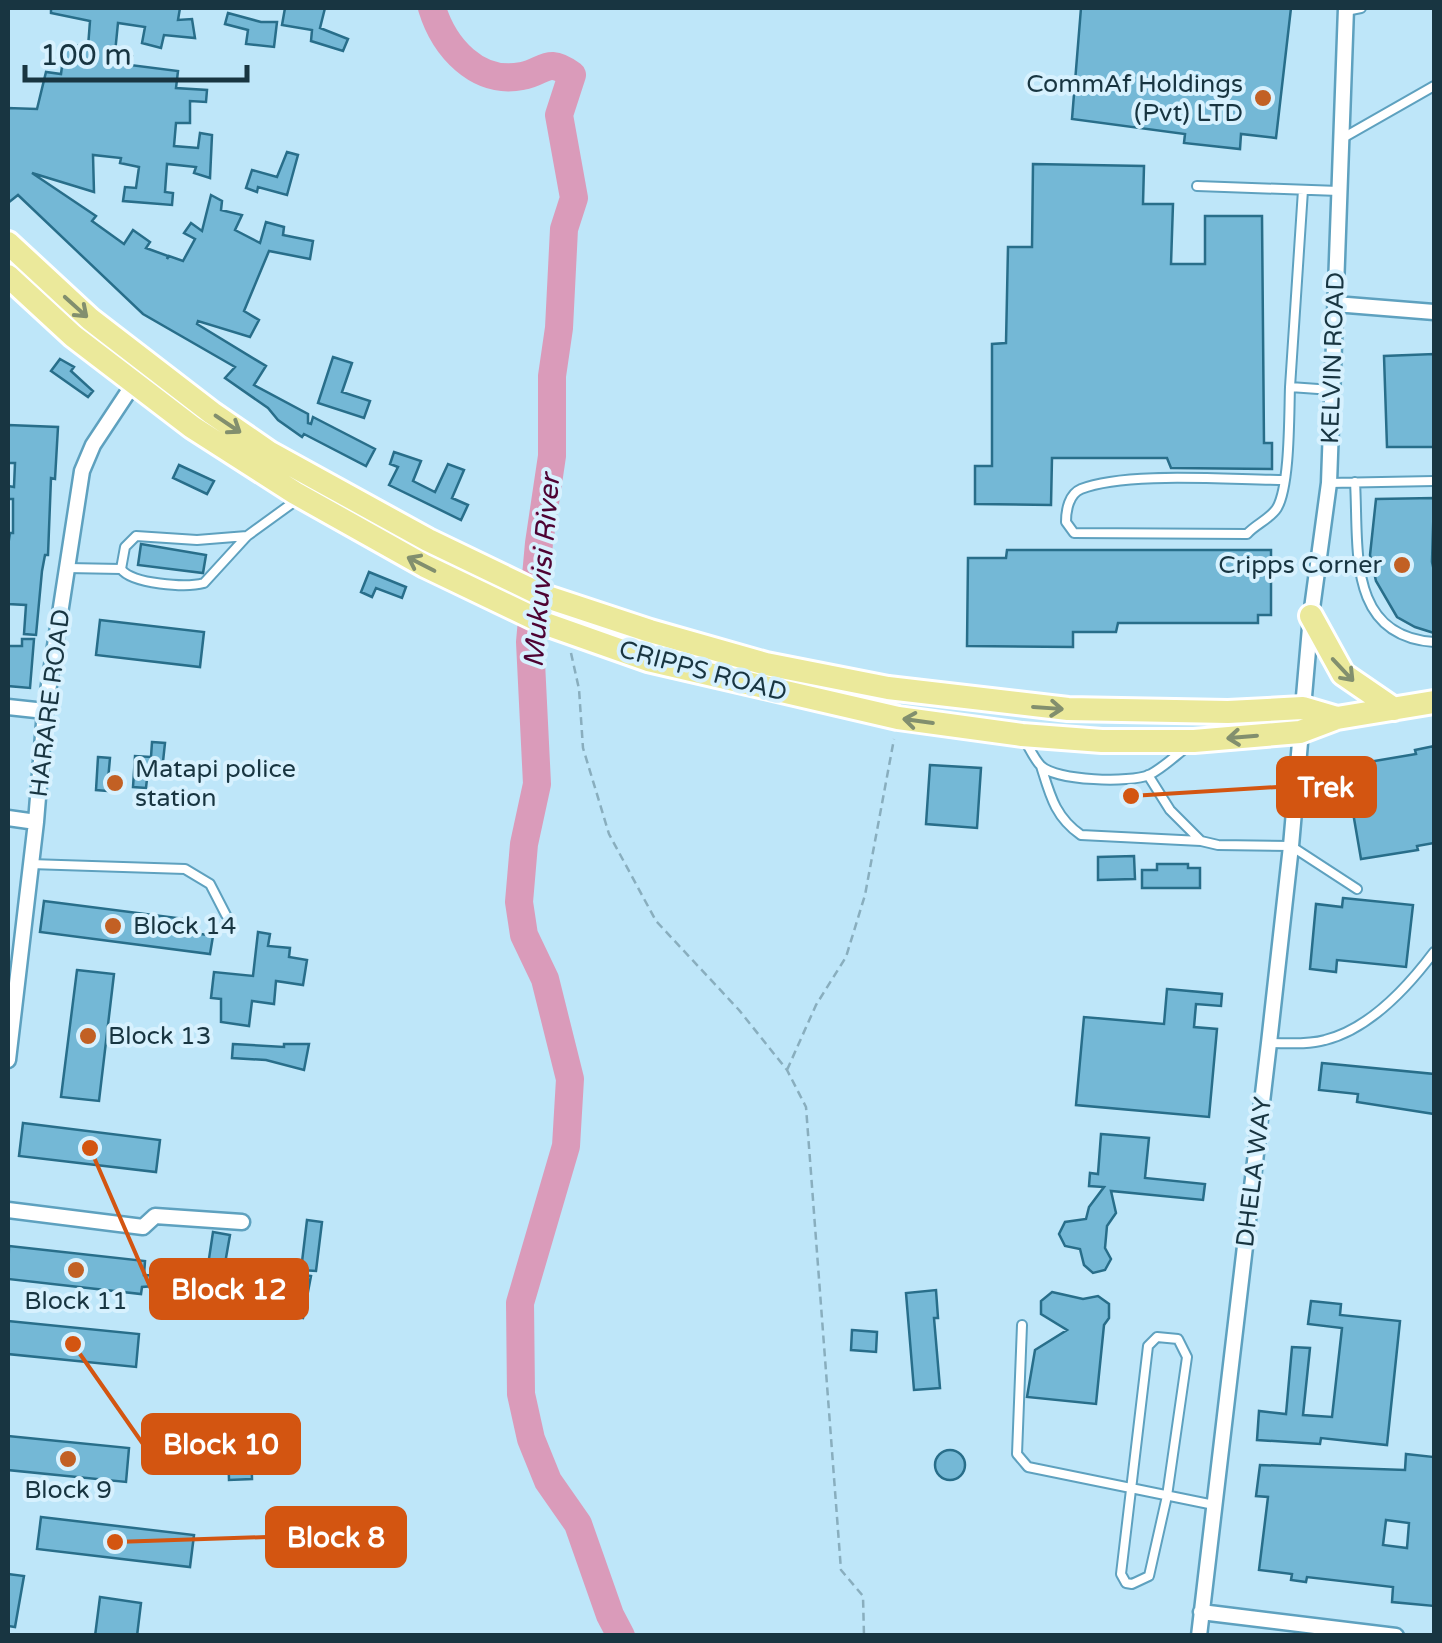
<svg xmlns="http://www.w3.org/2000/svg" width="1442" height="1643" font-family="'Varela Round',sans-serif">
	<style>
		.lines { fill: none; stroke-linecap: round; stroke-linejoin: round }
		.river { stroke: #da9bba; stroke-width: 28 }
		.building { fill: #74b8d6; stroke: #286e8a; stroke-width: 2.5; fill-rule: evenodd }
		.service-casing { stroke: #5ea1bf; stroke-width: 12 }
		.minor-casing { stroke: #5ea1bf; stroke-width: 19 }
		.primary-casing { stroke: #fff; stroke-width: 28 }
		.path { stroke: #89aebe; stroke-width: 2.5; stroke-dasharray: 8 5; stroke-linecap: butt }
		.service { stroke: #fff; stroke-width: 8 }
		.minor { stroke: #fff; stroke-width: 14 }
		.primary { stroke: #ebe99b; stroke-width: 22 }
		.oneway { stroke: #828f6e }
		.poi-dot { fill: #c26024; stroke: #d7f1fe; stroke-width: 4 }
		.labels { text-anchor: middle; dominant-baseline: central; stroke-width: 8; stroke-linejoin: round; paint-order: stroke }
		.poi-label { font-size: 25px; fill: #183541; stroke: #d7f1fe; text-anchor: start }
		.street-label { font-size: 25px; fill: #183541; stroke: #d7f1fe }
		.water-label { font-size: 28px; font-style: italic; fill: #4e0333; stroke: #d7f1fe }
		.leader { fill: none; stroke: #d35511; stroke-width: 4 }
		.callout-dot { fill: #d35511; stroke: #d7f1fe; stroke-width: 4 }
		.callout { fill: #d35511; stroke: #d35511; stroke-width: 4 }
		.callout-label { font-size: 28px; text-anchor: middle; font-weight: bold; fill: #fff }
	</style>
	<rect width="100%" height="100%" fill="#bee6f9"/>
	<g class="lines">
		<path class="river" d="M432,8C444,47 477,85 522,76C545,72 547,56 572,75L559,115L574,198L564,229L559,328L552,376V456L539,543L530,642L537,784L524,844L519,902L524,935L545,979L570,1079L566,1146L520,1303L521,1394L531,1439L548,1481L578,1524L610,1615L621,1636"/>
	</g>
	<path class="building" d="M51,8H180L178,20L192,19L195,38L164,35L161,48L142,43L145,27L118,23L115,53L132,56L130,65L178,71L176,88L207,90L206,102L190,101V123H176L174,146L198,148L200,133L212,135L210,178L194,173L196,167L167,164L165,192L173,193L172,205L123,201L125,187L136,188L139,167L120,163L121,158L93,155L94,192L32,173L96,216L92,221L124,244L133,230L150,242L146,248L168,256L167,259L169,256L183,261L195,239L184,233L191,223L202,231L211,195L222,201L221,210L242,215L235,230L260,243L266,222L284,227L283,235L313,241L310,259L269,251L244,311L259,320L250,337L198,321L197,324L266,366L254,385L308,414V423L311,424L313,417L375,449L366,466L304,434L302,437L278,420L268,408L225,378L235,367L143,314L18,195L8,203V108L37,109L46,72L61,74L65,44L88,47L90,21L51,13Z
		M285,8H325L320,28L348,39L343,51L311,41L312,30L282,25Z
		M1081,8H1291L1276,138L1241,134L1240,149L1184,143L1185,134L1072,119Z
		M228,13L261,22H277L274,47L246,44L248,30L225,24Z
		M287,152L298,155L287,195L258,187L257,192L246,188L252,170L277,177Z
		M1033,164L1144,166L1143,204H1173L1171,264H1205V216H1262L1264,443H1272V469L1171,468L1167,458H1052L1051,505L975,504V466H992V344L1006,343L1008,247H1032Z
		M1434,354V447H1387L1384,356Z
		M333,357L352,363L342,392L370,401L364,418L318,403Z
		M60,359L74,367L71,371L93,391L88,397L51,371Z
		M8,425L58,427L55,479L51,478L48,555H45L42,571L36,635L24,634L26,605L8,604V546L10,533H13V499H8V486L14,487L15,463H8Z
		M394,452L421,461L413,481L435,492L448,464L464,470L452,498L468,505L461,520L389,485L398,467L390,464Z
		M179,465L214,481L207,494L173,478Z
		M1434,498L1432,562L1434,571V633L1415,627L1397,617L1376,581L1370,555L1376,499Z
		M141,544L206,555L203,573L138,565Z
		M1007,550H1271V615H1258V623H1118L1116,632H1073V647L967,646L968,558H1006Z
		M369,572L406,587L402,598L376,588L372,597L361,592Z
		M100,620L204,632L200,667L96,655Z
		M22,639H34L30,688L8,686V646H22Z
		M152,742L165,743L162,771L148,770L146,788L133,787L135,756L151,757Z
		M1434,746V843L1417,846L1418,850L1361,859L1345,766L1416,754L1415,750Z
		M98,757L110,758L107,791L96,790Z
		M930,765L981,768L977,828L926,824Z
		M1134,856L1135,879L1098,880V857Z
		M1157,864H1188V868H1200V888H1142V870H1157Z
		M1343,898L1413,905L1406,967L1337,960L1336,972L1310,969L1316,904L1342,907Z
		M44,901L185,919L183,931L213,936L210,954L40,932Z
		M258,932L270,934L268,946L290,948L289,957L307,960L303,985L276,981L274,1004L252,1001L249,1026L221,1022V999L211,998L214,972L253,976Z
		M77,970L114,974L99,1101L61,1097Z
		M1167,989L1222,994L1221,1006L1196,1004L1194,1027L1217,1029L1209,1117L1076,1105L1084,1017L1164,1024Z
		M233,1044L284,1047V1044H309L304,1070L266,1060L232,1058Z
		M1322,1063L1434,1074V1114L1357,1102L1358,1094L1319,1090Z
		M23,1123L160,1140L156,1172L19,1156Z
		M1101,1134L1149,1138L1145,1178L1205,1184L1203,1200L1111,1191L1116,1213L1107,1226L1105,1248L1111,1259L1105,1270L1093,1273L1084,1265L1080,1249L1065,1246L1059,1234L1065,1222L1086,1219L1089,1207L1104,1187L1089,1186L1090,1173L1098,1174Z
		M307,1220L322,1222L316,1271L301,1270Z
		M213,1232L230,1235L223,1275L207,1272Z
		M9,1246L145,1261L144,1275L169,1276V1270H181L182,1284L142,1287L141,1294L8,1279Z
		M293,1273L311,1276L303,1318L286,1315Z
		M936,1290L938,1318H934L940,1388L914,1390L906,1293Z
		M1052,1292L1083,1299L1098,1296L1109,1304V1318L1104,1325L1096,1404L1027,1397L1035,1350L1067,1330L1041,1314V1301Z
		M1311,1301L1341,1304L1340,1315L1400,1321L1387,1445L1321,1438L1320,1444L1257,1440L1259,1411L1286,1414L1292,1347L1310,1348L1303,1415L1332,1417L1342,1328L1308,1324Z
		M8,1321L139,1334L136,1367L8,1354Z
		M852,1330L877,1332L876,1352L851,1350Z
		M8,1436L129,1448L126,1482L8,1470Z
		M228,1443H251L252,1479L229,1480Z
		M935 1465a15 15 0 1 1 30 0a15 15 0 1 1-30 0Z
		M1406,1454L1434,1457V1606L1392,1602L1393,1587L1307,1577L1306,1582L1291,1580L1292,1574L1259,1570L1268,1497L1256,1496L1260,1465L1405,1470ZM1386,1520L1409,1523L1407,1548L1383,1545Z
		M41,1517L194,1535L190,1567L37,1549Z
		M8,1574L24,1576L15,1627L8,1626Z
		M100,1597L141,1603L137,1636H95Z"/>
	<g class="lines">
		<defs>
			<path id="service" d="M1346,11L1361,8
				M1341,139L1434,86
				M1197,186L1339,191
				M1290,387L1303,190
				M1285,480C1232,480 1125,471 1081,489C1069,494 1066,510 1066,522L1074,533L1247,534C1256,524 1270,519 1277,508C1290,486 1289,415 1290,387L1332,390
				M1355,482C1359,547 1346,636 1434,642
				M1329,483L1434,481
				M247,536L197,540L136,536L125,547L121,569C132,584 186,588 204,583L247,536L298,499
				M67,568L121,569
				M1024,739C1029,747 1034,759 1041,766C1057,781 1130,783 1149,775C1163,768 1175,756 1188,746
				M1041,766C1050,795 1055,817 1081,835L1201,841
				M1148,775L1170,810L1201,841L1218,845L1291,846L1357,889
				M30,864L185,869L210,884L226,915
				M1269,1043C1287,1043 1307,1045 1325,1040C1369,1029 1407,988 1434,952
				M1022,1325L1017,1454L1028,1467L1214,1505
				M1157,1337L1178,1339L1187,1357L1167,1496L1149,1576L1132,1584L1126,1583L1121,1574L1148,1346Z"/>
			<path id="minor" d="M1335,304L1434,312
				M8,707L45,711
				M8,818L36,822
				M8,1060L36,822L45,711L82,471L93,445L138,377
				M8,1210L143,1227L155,1216L242,1222
				M1201,1612L1396,1636
				M1199,1636L1269,1043L1291,846L1311,616L1329,483L1346,8"/>
			<path id="primary" d="M8,243L90,319L212,413L270,453L428,540L544,596L650,631L766,664L888,688L1068,709L1228,712L1303,708L1337,718
				M8,276L73,336L192,427L295,493L425,566L546,624L648,660L898,718L1022,735L1102,741H1194L1300,732L1337,718L1434,702
				M1311,616L1343,674L1394,709"/>
		</defs>
		<use href="#service" class="service-casing"/>
		<use href="#minor" class="minor-casing"/>
		<use href="#primary" class="primary-casing"/>
		<path class="path" d="M571,653L579,689L583,748L609,834L656,921L739,1010L787,1070L806,1107L841,1570L863,1596L864,1636
			M787,1070L816,1005L846,957L865,895L894,739"/>
		<use href="#service" class="service"/>
		<use href="#minor" class="minor"/>
		<use href="#primary" class="primary"/>
	</g>
	<defs><path id="oneway-shaft" d="M-6 0H5M1.5-3L5.5 0L1.5 3" fill="none" stroke-width="1.6" stroke-linecap="round" stroke-linejoin="round" transform="scale(2.5)"/></defs>
	<g class="oneway">
		<use href="#oneway-shaft" transform="translate(76 307) rotate(42)"/>
		<use href="#oneway-shaft" transform="translate(228 424) rotate(34)"/>
		<use href="#oneway-shaft" transform="translate(421 564) rotate(-153)"/>
		<use href="#oneway-shaft" transform="translate(1343 670) rotate(47)"/>
		<use href="#oneway-shaft" transform="translate(1048 708) rotate(4)"/>
		<use href="#oneway-shaft" transform="translate(918 721) rotate(-172)"/>
		<use href="#oneway-shaft" transform="translate(1242 737) rotate(175)"/>
	</g>
	<g class="poi-dot">
		<circle cx="1263" cy="98" r="10"/>
		<circle cx="1402" cy="565" r="10"/>
		<circle cx="115" cy="783" r="10"/>
		<circle cx="113" cy="926" r="10"/>
		<circle cx="88" cy="1036" r="10"/>
		<circle cx="76" cy="1270" r="10"/>
		<circle cx="68" cy="1459" r="10"/>
	</g>
	<g class="labels">
		<g class="poi-label">
			<text x="1243" y="84" text-anchor="end">CommAf Holdings<tspan x="1243" dy="29">(Pvt) LTD</tspan></text>
			<text x="1382" y="565" text-anchor="end">Cripps Corner</text>
			<text x="135" y="769">Matapi police<tspan x="135" dy="29">station</tspan></text>
			<text x="133" y="926">Block 14</text>
			<text x="108" y="1036">Block 13</text>
			<text x="76" y="1301" text-anchor="middle">Block 11</text>
			<text x="68" y="1490" text-anchor="middle">Block 9</text>
		</g>
		<g class="street-label">
			<text transform="translate(1333 358) rotate(-88)">KELVIN ROAD</text>
			<text transform="translate(703 671) rotate(15)">CRIPPS ROAD</text>
			<text transform="translate(50 703) rotate(-83)">HARARE ROAD</text>
			<text transform="translate(1254 1172) rotate(-83)">DHELA WAY</text>
		</g>
		<g class="water-label">
			<text transform="translate(542 571) rotate(-85)">Mukuvisi River</text>
		</g>
	</g>
	<path class="leader" d="M1131 796L1278 787M90 1148L151 1289M73 1344L143 1444M115 1542L267 1537"/>
	<g class="callout-dot">
		<circle cx="1131" cy="796" r="10"/>
		<circle cx="90" cy="1148" r="10"/>
		<circle cx="73" cy="1344" r="10"/>
		<circle cx="115" cy="1542" r="10"/>
	</g>
	<g class="callout">
		<rect x="1278" y="758" width="97" height="58" rx="10"/>
		<rect x="151" y="1260" width="156" height="58" rx="10"/>
		<rect x="143" y="1415" width="156" height="58" rx="10"/>
		<rect x="267" y="1508" width="138" height="58" rx="10"/>
	</g>
	<g class="callout-label">
		<text x="1326" y="797">Trek</text>
		<text x="229" y="1299">Block 12</text>
		<text x="221" y="1454">Block 10</text>
		<text x="336" y="1547">Block 8</text>
	</g>
	<rect width="1442" height="1643" fill="none" stroke="#183541" stroke-width="20"/>
	<path d="M25 65v15h222v-15" fill="none" stroke="#183541" stroke-width="5"/>
	<text x="40" y="65" font-size="30" fill="#183541" stroke="#d7f1fe" stroke-width="8" paint-order="stroke">100 m</text>
</svg>
